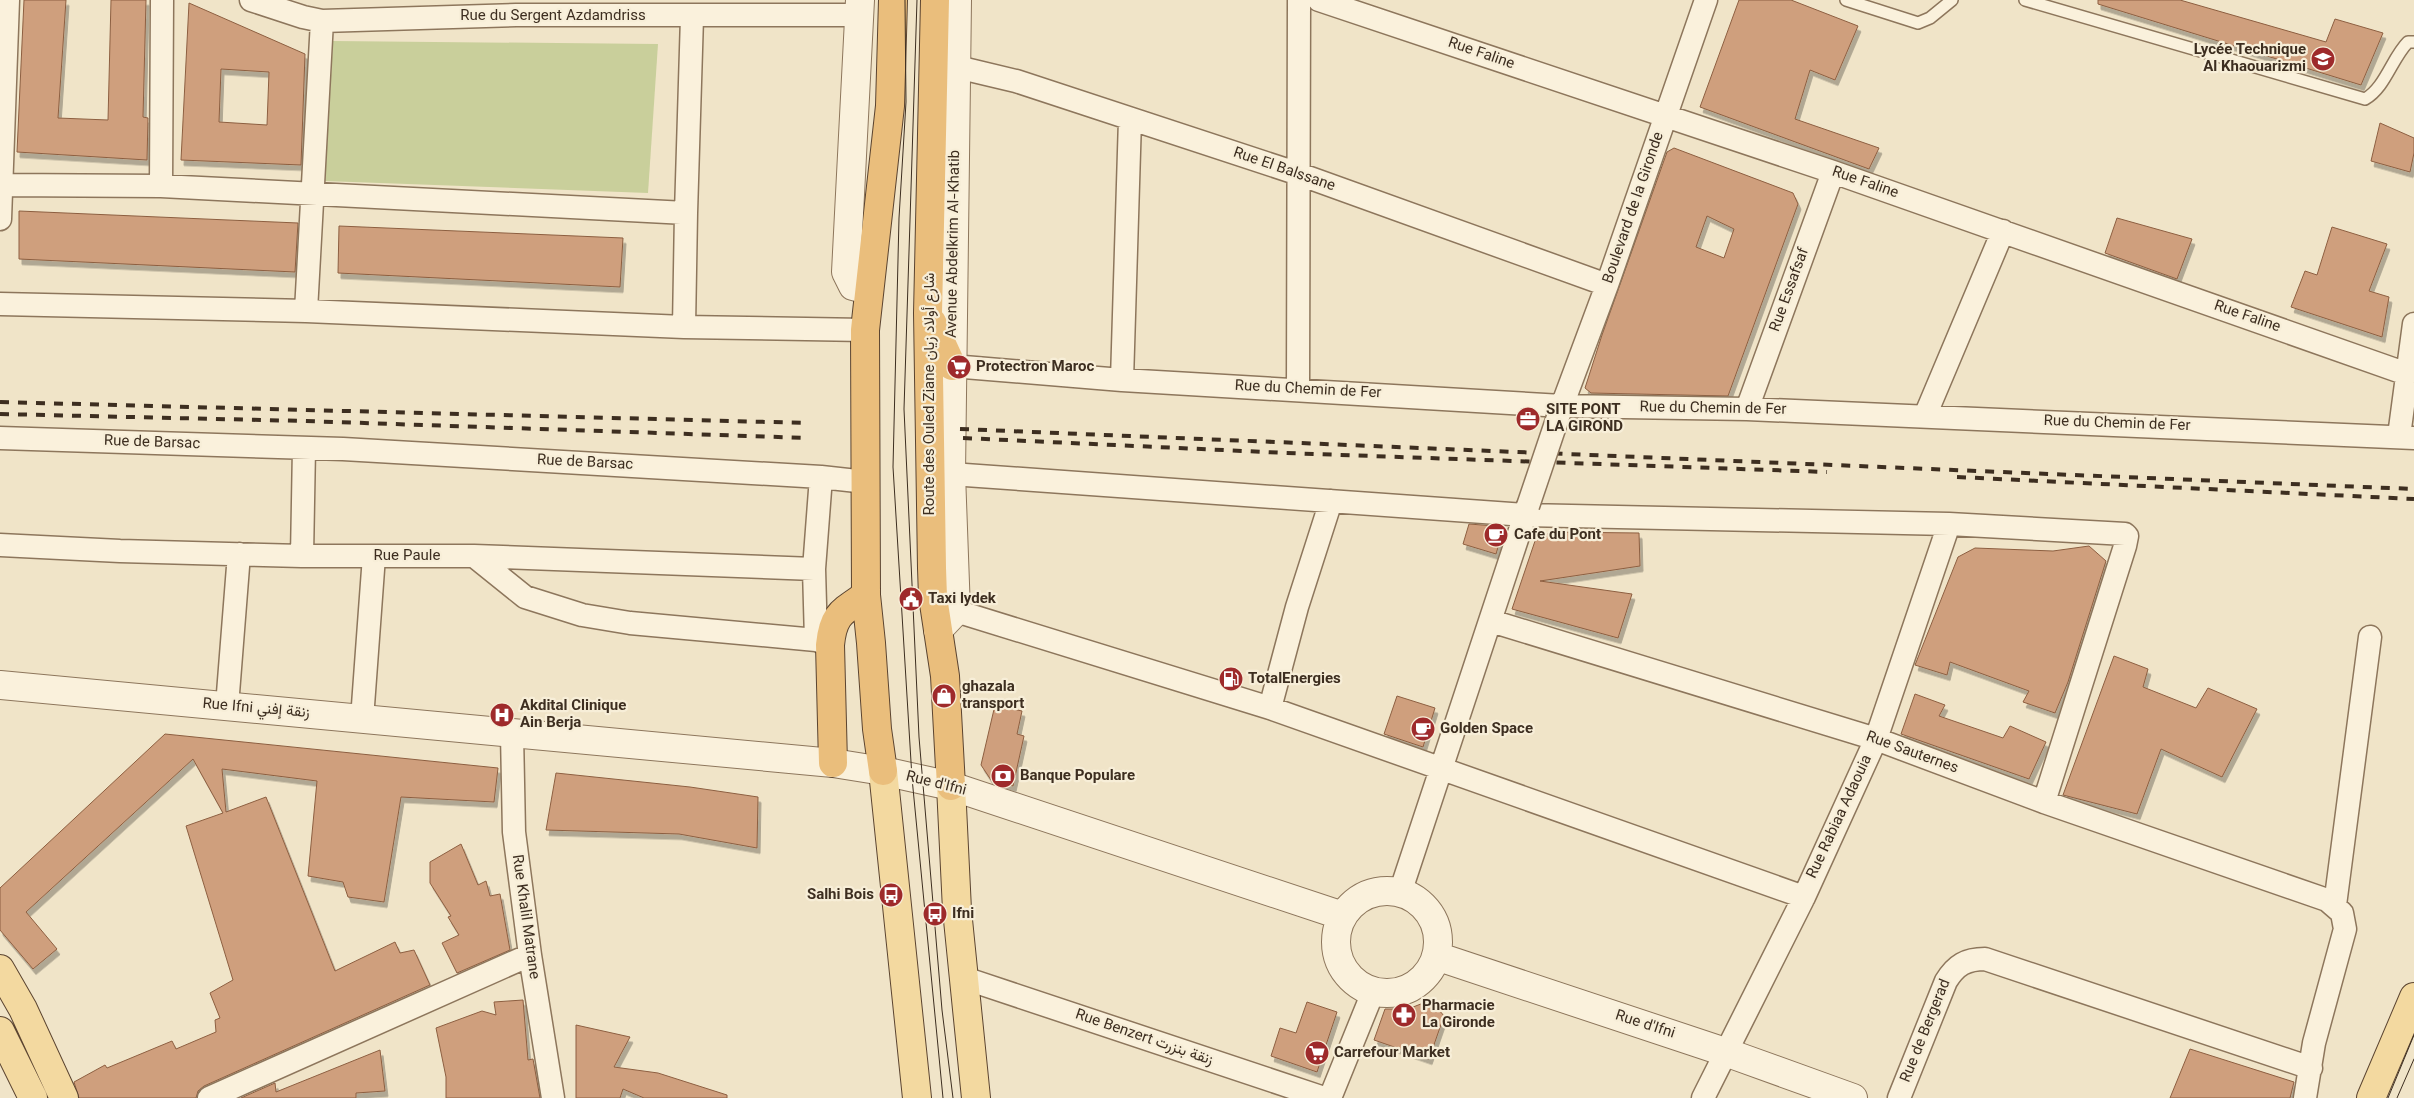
<svg xmlns="http://www.w3.org/2000/svg" width="2414" height="1098" font-family="Georgia,Vazirmatn,serif">
	<style>
		.green { fill: #c9cf9b }
		.building { fill: #cf9f7d; stroke: #8d5f41; fill-rule: evenodd; filter: url(#shadow) }
		.lines { fill: none; stroke-linecap: round; stroke-linejoin: round }
		.service-casing { stroke: #8d765c; stroke-width: 14 }
		.minor-casing { stroke: #8d765c; stroke-width: 25 }
		.tertiary-casing { stroke: #8d765c; stroke-width: 30 }
		.primary-casing { stroke: #5b4430; stroke-width: 30 }
		.trunk-casing { stroke: #5b4430; stroke-width: 30 }
		.service { stroke: #faf1dc; stroke-width: 11 }
		.minor { stroke: #faf1dc; stroke-width: 22 }
		.tertiary { stroke: #faf1dc; stroke-width: 28 }
		.primary { stroke: #f3d9a0; stroke-width: 28 }
		.trunk { stroke: #eabe7c; stroke-width: 28 }
		.tram { stroke: #3d2e20; stroke-width: 1 }
		.rail { stroke: #3d2e20; stroke-width: 4; stroke-dasharray: 9 9; stroke-linecap: butt }
		.minor-bridge-casing { stroke: #8d765c; stroke-width: 25; stroke-linecap: butt }
		.minor-bridge { stroke: #faf1dc; stroke-width: 22 }
		.labels { text-anchor: middle; dominant-baseline: central; stroke-width: 4.5; stroke-linejoin: round; paint-order: stroke }
		.street-label { font-size: 15px; fill: #3d2e20; stroke: #f7eed8 }
		.poi-label { font-size: 15px; font-weight: bold; fill: #3d2e20; stroke: #f7eed8; text-anchor: start }
	</style>
	<defs>
		<filter id="shadow"><feDropShadow dx="3" dy="5.5" stdDeviation="0" flood-color="#0004"/></filter>
	</defs>
	<rect width="100%" height="100%" fill="#f0e4c8"/>
	<path class="green" d="M333,41L658,44L648,193L325,181Z"/>
	<path class="building" d="M24,0H66L58,118L108,120L111,0H146L143,117L148,118L147,160L17,152Z
		M1739,0H1791L1858,26L1835,80L1810,70L1795,119L1879,148L1869,169L1700,107Z
		M2098,0H2180L2326,42L2335,19L2383,33L2361,85L2098,4Z
		M189,3L305,54L301,165L181,160ZM221,69L269,72L267,125L219,122Z
		M2380,123L2414,138V153L2410,172L2371,161Z
		M1674,148L1793,193L1798,204L1728,396L1591,393L1585,388L1602,335L1667,152ZM1707,216L1734,229L1724,258L1696,247Z
		M19,211L298,223L295,272L19,259Z
		M2117,218L2192,239L2177,279L2105,253Z
		M339,226L623,238L620,287L338,273Z
		M2332,227L2387,244L2369,291L2389,297L2382,337L2291,307L2305,271L2317,275Z
		M1469,524L1495,526L1501,537L1496,554L1463,544Z
		M1551,532L1639,533L1640,566L1540,581L1632,594L1618,638L1512,609L1535,541Z
		M2089,546L2106,561L2068,682L2055,713L2023,702L2029,691L1950,662L1947,675L1915,665L1958,557L1975,548L2053,551Z
		M2114,656L2148,669L2143,687L2196,708L2208,688L2257,709L2222,777L2161,749L2137,814L2063,795Z
		M1915,694L1945,705L1939,716L2003,738L2010,726L2046,742L2029,779L1901,734Z
		M1397,696L1435,708L1423,747L1384,734Z
		M995,705L1022,711L1017,734L1024,736L1013,786L991,780L981,765Z
		M165,734L498,768L494,802L401,797L384,902L348,897L343,882L308,876L317,781L222,769L226,812L266,797L335,971L395,942L400,953L414,950L430,985L204,1086L198,1091L196,1098H79L74,1082L105,1065L107,1068L172,1041L176,1049L216,1032L215,1020L220,1018L210,993L233,980L186,826L223,813L193,759L26,912L57,949L33,969L0,930V888Z
		M556,773L690,787L758,797L757,848L679,834L546,830Z
		M461,844L478,885L486,881L490,896L500,894L510,950L457,973L442,943L459,935L448,917L451,916L430,883V862Z
		M523,1000L528,1060L533,1059L540,1098H446V1077L436,1028L482,1011L496,1015L494,1002Z
		M1431,1000L1444,1016L1429,1059L1374,1040L1385,1009H1408Z
		M1307,1002L1337,1012L1317,1072L1271,1056L1280,1028L1296,1033Z
		M576,1025L630,1037L614,1067L658,1073L727,1095V1098H644L623,1089L620,1098H576Z
		M2190,1049L2294,1082L2290,1098H2170Z
		M380,1050L385,1091L356,1093V1098H241L275,1083L276,1092Z"/>
	<g class="lines">
		<defs>
			<path id="service" d="M1846,0L1918,23L1930,18L1952,0
				M2025,0L2365,99C2385,88 2392,58 2408,42H2414"/>
			<path id="minor" d="M251,0L303,17L322,21L516,15H859
				M1319,0L1833,172L2407,374
				M957,67L1016,81L1299,174L1607,285
				M2,185L161,186L686,213L684,327
				M161,186L162,0
				M686,213L692,17
				M0,219L8,0
				M0,304L306,311L684,327L865,330
				M306,311L322,21
				M952,366L1122,380L1562,406L1747,409L2414,438
				M1122,380L1130,119
				M1298,389L1299,0
				M1747,409L1833,172
				M1559,414L1607,285L1706,0
				M1925,416L2003,231
				M2399,436L2414,324
				M0,438L343,449L821,477L866,482
				M951,474L1525,515L1949,524L2125,534L2127,536L2125,546L2044,802
				M0,545L120,551L302,556H474L814,569
				M302,556L304,448
				M474,556L525,597L582,615L630,623L816,640L830,645
				M956,611L1270,708L1804,897
				M1491,621L1876,739L2044,802L2327,900L2342,913L2345,929L2314,1043L2305,1098
				M816,640L814,569L821,477
				M227,706L239,554
				M1270,708L1297,607L1331,501
				M362,719L374,556
				M512,734L514,832L530,955L553,1098
				M1400,893L1528,506
				M2335,905L2370,637
				M964,978L1324,1098
				M209,1098L530,955
				M1330,1098L1373,992
				M1703,1098L1804,897L1876,739L1949,524
				M1899,1098L1946,981C1956,965 1966,959 1985,959L2311,1068"/>
			<path id="tertiary" d="M860,0L846,272L853,286L868,290
				M938,630L956,611L951,474L957,0
				M0,685L833,763L883,771L951,786L1343,916
				M1336 942a51 51 0 1 1 102 0a51 51 0 1 1-102 0Z
				M1436,956L1728,1053L1853,1098"/>
			<path id="primary" d="M883,771L917,1098
				M951,786L957,910L976,1098
				M0,969L23,1009L64,1098
				M0,1031L33,1098
				M2371,1098L2414,997"/>
			<path id="trunk" d="M935,0L928,313L932,568L933,597L945,676L951,786
				M932,322L952,366
				M833,763L830,645C833,614 842,612 866,595
				M883,771L877,729L871,643L866,595L865,330L890,106L893,0"/>
		</defs>
		<use href="#service" class="service-casing"/>
		<use href="#minor" class="minor-casing"/>
		<use href="#tertiary" class="tertiary-casing"/>
		<use href="#primary" class="primary-casing"/>
		<use href="#trunk" class="trunk-casing"/>
		<use href="#service" class="service"/>
		<use href="#minor" class="minor"/>
		<use href="#tertiary" class="tertiary"/>
		<use href="#primary" class="primary"/>
		<use href="#trunk" class="trunk"/>
		<path class="tram" d="M905,0L906,102L899,218L893,467L912,778L943,1098
			M917,0L904,409L919,737L942,1010L953,1098
			M2388,1098L2414,1035
			M2397,1098L2414,1059"/>
		<path class="rail" d="M0,402L808,423
			M0,414L305,421L807,438
			M960,429L2414,489
			M963,438L1286,453L1827,472
			M1957,477L2414,499"/>
		<defs>
			<path id="minor-bridge" d="M1528,506L1559,414"/>
		</defs>
		<use href="#minor-bridge" class="minor-bridge-casing"/>
		<use href="#minor-bridge" class="minor-bridge"/>
	</g>
	<defs>
		<symbol id="school-disc" viewBox="-11 -11 22 22"><circle r="9.5" fill="#9e2a2b" stroke="#f7eed8"/><path d="M0-5L7-2L0 1L-7-2ZM-4 1L0 2.5L4 1V4Q0 6-4 4Z" fill="#fff"/></symbol>
		<symbol id="supermarket-disc" viewBox="-11 -11 22 22"><circle r="9.5" fill="#9e2a2b" stroke="#f7eed8"/><path d="M-6-5.5h2.5l.6 2H6L4.5 2H-2.5L-4.4-4H-6ZM-1.5 3.2a1.3 1.3 0 1 0 .1 0ZM3 3.2a1.3 1.3 0 1 0 .1 0Z" fill="#fff"/></symbol>
		<symbol id="office-disc" viewBox="-11 -11 22 22"><circle r="9.5" fill="#9e2a2b" stroke="#f7eed8"/><path d="M-6-3h4V-5.5h4V-3h4V5H-6ZM-1-4.5V-3h2v-1.5ZM-6 0V1H6V0Z" fill="#fff"/></symbol>
		<symbol id="cafe-disc" viewBox="-11 -11 22 22"><circle r="9.5" fill="#9e2a2b" stroke="#f7eed8"/><path d="M-5.5-4.5H6V0H3Q3 3.5 0 3.5H-2.5Q-5.5 3.5-5.5 0ZM3-3.2v2h1.7v-2ZM-6 4.5H4V6H-6Z" fill="#fff"/></symbol>
		<symbol id="civic-disc" viewBox="-11 -11 22 22"><circle r="9.5" fill="#9e2a2b" stroke="#f7eed8"/><path d="M-.6-6.5H3V-4.5H.6V-3L4-1V1h2V6H-6V1h2V-1L-.6-3ZM-1.2 2.5V6h2.4V2.5Z" fill="#fff"/></symbol>
		<symbol id="fuel-disc" viewBox="-11 -11 22 22"><circle r="9.5" fill="#9e2a2b" stroke="#f7eed8"/><path d="M-5.5-6h7V0h2V4h1.3V-2.5L3-4.5l.8-.8L6-3V5H2.5V1h-1V6h-7ZM-4.2-4.7v3.2H.2V-4.7Z" fill="#fff"/></symbol>
		<symbol id="shop-disc" viewBox="-11 -11 22 22"><circle r="9.5" fill="#9e2a2b" stroke="#f7eed8"/><path d="M-5-2.5h2.3a2.7 3.5 0 0 1 5.4 0H5L5.5 6h-11ZM-1.5-2.5h3a1.5 2.3 0 0 0-3 0Z" fill="#fff"/></symbol>
		<symbol id="hospital-disc" viewBox="-11 -11 22 22"><circle r="9.5" fill="#9e2a2b" stroke="#f7eed8"/><path d="M-5-5h3v3.5h4V-5h3V5h-3V1.5h-4V5h-3Z" fill="#fff"/></symbol>
		<symbol id="bank-disc" viewBox="-11 -11 22 22"><circle r="9.5" fill="#9e2a2b" stroke="#f7eed8"/><path d="M-6-4H6V4H-6ZM0-2.3a2.3 2.3 0 1 0 0 4.6a2.3 2.3 0 1 0 0-4.6Z" fill="#fff"/></symbol>
		<symbol id="bus-disc" viewBox="-11 -11 22 22"><circle r="9.5" fill="#9e2a2b" stroke="#f7eed8"/><path d="M-5-6H5V4H4V6H2V4H-2V6H-4V4H-5ZM-3.5-4V0h7V-4ZM-3.5 1.2v1.5H-2V1.2ZM2 1.2v1.5H3.5V1.2Z" fill="#fff"/></symbol>
		<symbol id="pharmacy-disc" viewBox="-11 -11 22 22"><circle r="9.5" fill="#9e2a2b" stroke="#f7eed8"/><path d="M-2-6h4v4h4v4h-4v4h-4v-4h-4v-4h4Z" fill="#fff"/></symbol>
	</defs>
	<g fill-rule="evenodd">
		<use href="#school-disc" x="2309" y="45" width="28" height="28"/>
		<use href="#supermarket-disc" x="945" y="353" width="28" height="28"/>
		<use href="#office-disc" x="1514" y="405" width="28" height="28"/>
		<use href="#cafe-disc" x="1482" y="521" width="28" height="28"/>
		<use href="#civic-disc" x="897" y="585" width="28" height="28"/>
		<use href="#fuel-disc" x="1217" y="665" width="28" height="28"/>
		<use href="#shop-disc" x="930" y="682" width="28" height="28"/>
		<use href="#hospital-disc" x="488" y="701" width="28" height="28"/>
		<use href="#cafe-disc" x="1409" y="715" width="28" height="28"/>
		<use href="#bank-disc" x="989" y="762" width="28" height="28"/>
		<use href="#bus-disc" x="877" y="881" width="28" height="28"/>
		<use href="#bus-disc" x="921" y="900" width="28" height="28"/>
		<use href="#pharmacy-disc" x="1390" y="1001" width="28" height="28"/>
		<use href="#supermarket-disc" x="1303" y="1039" width="28" height="28"/>
	</g>
	<g class="labels">
		<g class="street-label">
			<text x="553" y="16">Rue du Sergent Azdamdriss</text>
			<text transform="translate(1481 54) rotate(19)">Rue Faline</text>
			<text transform="translate(1284 170) rotate(19)">Rue El Balssane</text>
			<text transform="translate(1865 183) rotate(19)">Rue Faline</text>
			<text transform="translate(1634 208) rotate(-71)">Boulevard de la Gironde</text>
			<text transform="translate(954 244) rotate(-89)">Avenue Abdelkrim Al-Khatib</text>
			<text transform="translate(1790 290) rotate(-70)">Rue Essafsaf</text>
			<text transform="translate(2247 317) rotate(19)">Rue Faline</text>
			<text transform="translate(1308 390) rotate(3)">Rue du Chemin de Fer</text>
			<text transform="translate(930 394) rotate(-90)">Route des Ouled Ziane شارع أولاد زيان</text>
			<text transform="translate(1713 409) rotate(1)">Rue du Chemin de Fer</text>
			<text transform="translate(2117 424) rotate(2)">Rue du Chemin de Fer</text>
			<text transform="translate(152 443) rotate(2)">Rue de Barsac</text>
			<text transform="translate(585 463) rotate(3)">Rue de Barsac</text>
			<text x="407" y="556">Rue Paule</text>
			<text transform="translate(256 709) rotate(5)">Rue Ifni زنقة إفني</text>
			<text transform="translate(1912 753) rotate(20)">Rue Sauternes</text>
			<text transform="translate(936 784) rotate(14)">Rue d'Ifni</text>
			<text transform="translate(1840 817) rotate(-65)">Rue Rabiaa Adaouia</text>
			<text transform="translate(525 917) rotate(82)">Rue Khalil Matrane</text>
			<text transform="translate(1645 1025) rotate(18)">Rue d'Ifni</text>
			<text transform="translate(1926 1031) rotate(-68)">Rue de Bergerad</text>
			<text transform="translate(1144 1038) rotate(19)">Rue Benzert زنقة بنزرت</text>
		</g>
		<g class="poi-label">
			<text x="2306" y="50" text-anchor="end">Lycée Technique<tspan x="2306" dy="17">Al Khaouarizmi</tspan></text>
			<text x="976" y="367">Protectron Maroc</text>
			<text x="1546" y="410">SITE PONT<tspan x="1546" dy="17">LA GIROND</tspan></text>
			<text x="1514" y="535">Cafe du Pont</text>
			<text x="928" y="599">Taxi lydek</text>
			<text x="1248" y="679">TotalEnergies</text>
			<text x="962" y="687">ghazala<tspan x="962" dy="17">transport</tspan></text>
			<text x="520" y="706">Akdital Clinique<tspan x="520" dy="17">Ain Berja</tspan></text>
			<text x="1440" y="729">Golden Space</text>
			<text x="1020" y="776">Banque Populare</text>
			<text x="874" y="895" text-anchor="end">Salhi Bois</text>
			<text x="952" y="914">Ifni</text>
			<text x="1422" y="1006">Pharmacie<tspan x="1422" dy="17">La Gironde</tspan></text>
			<text x="1334" y="1053">Carrefour Market</text>
		</g>
	</g>
</svg>
